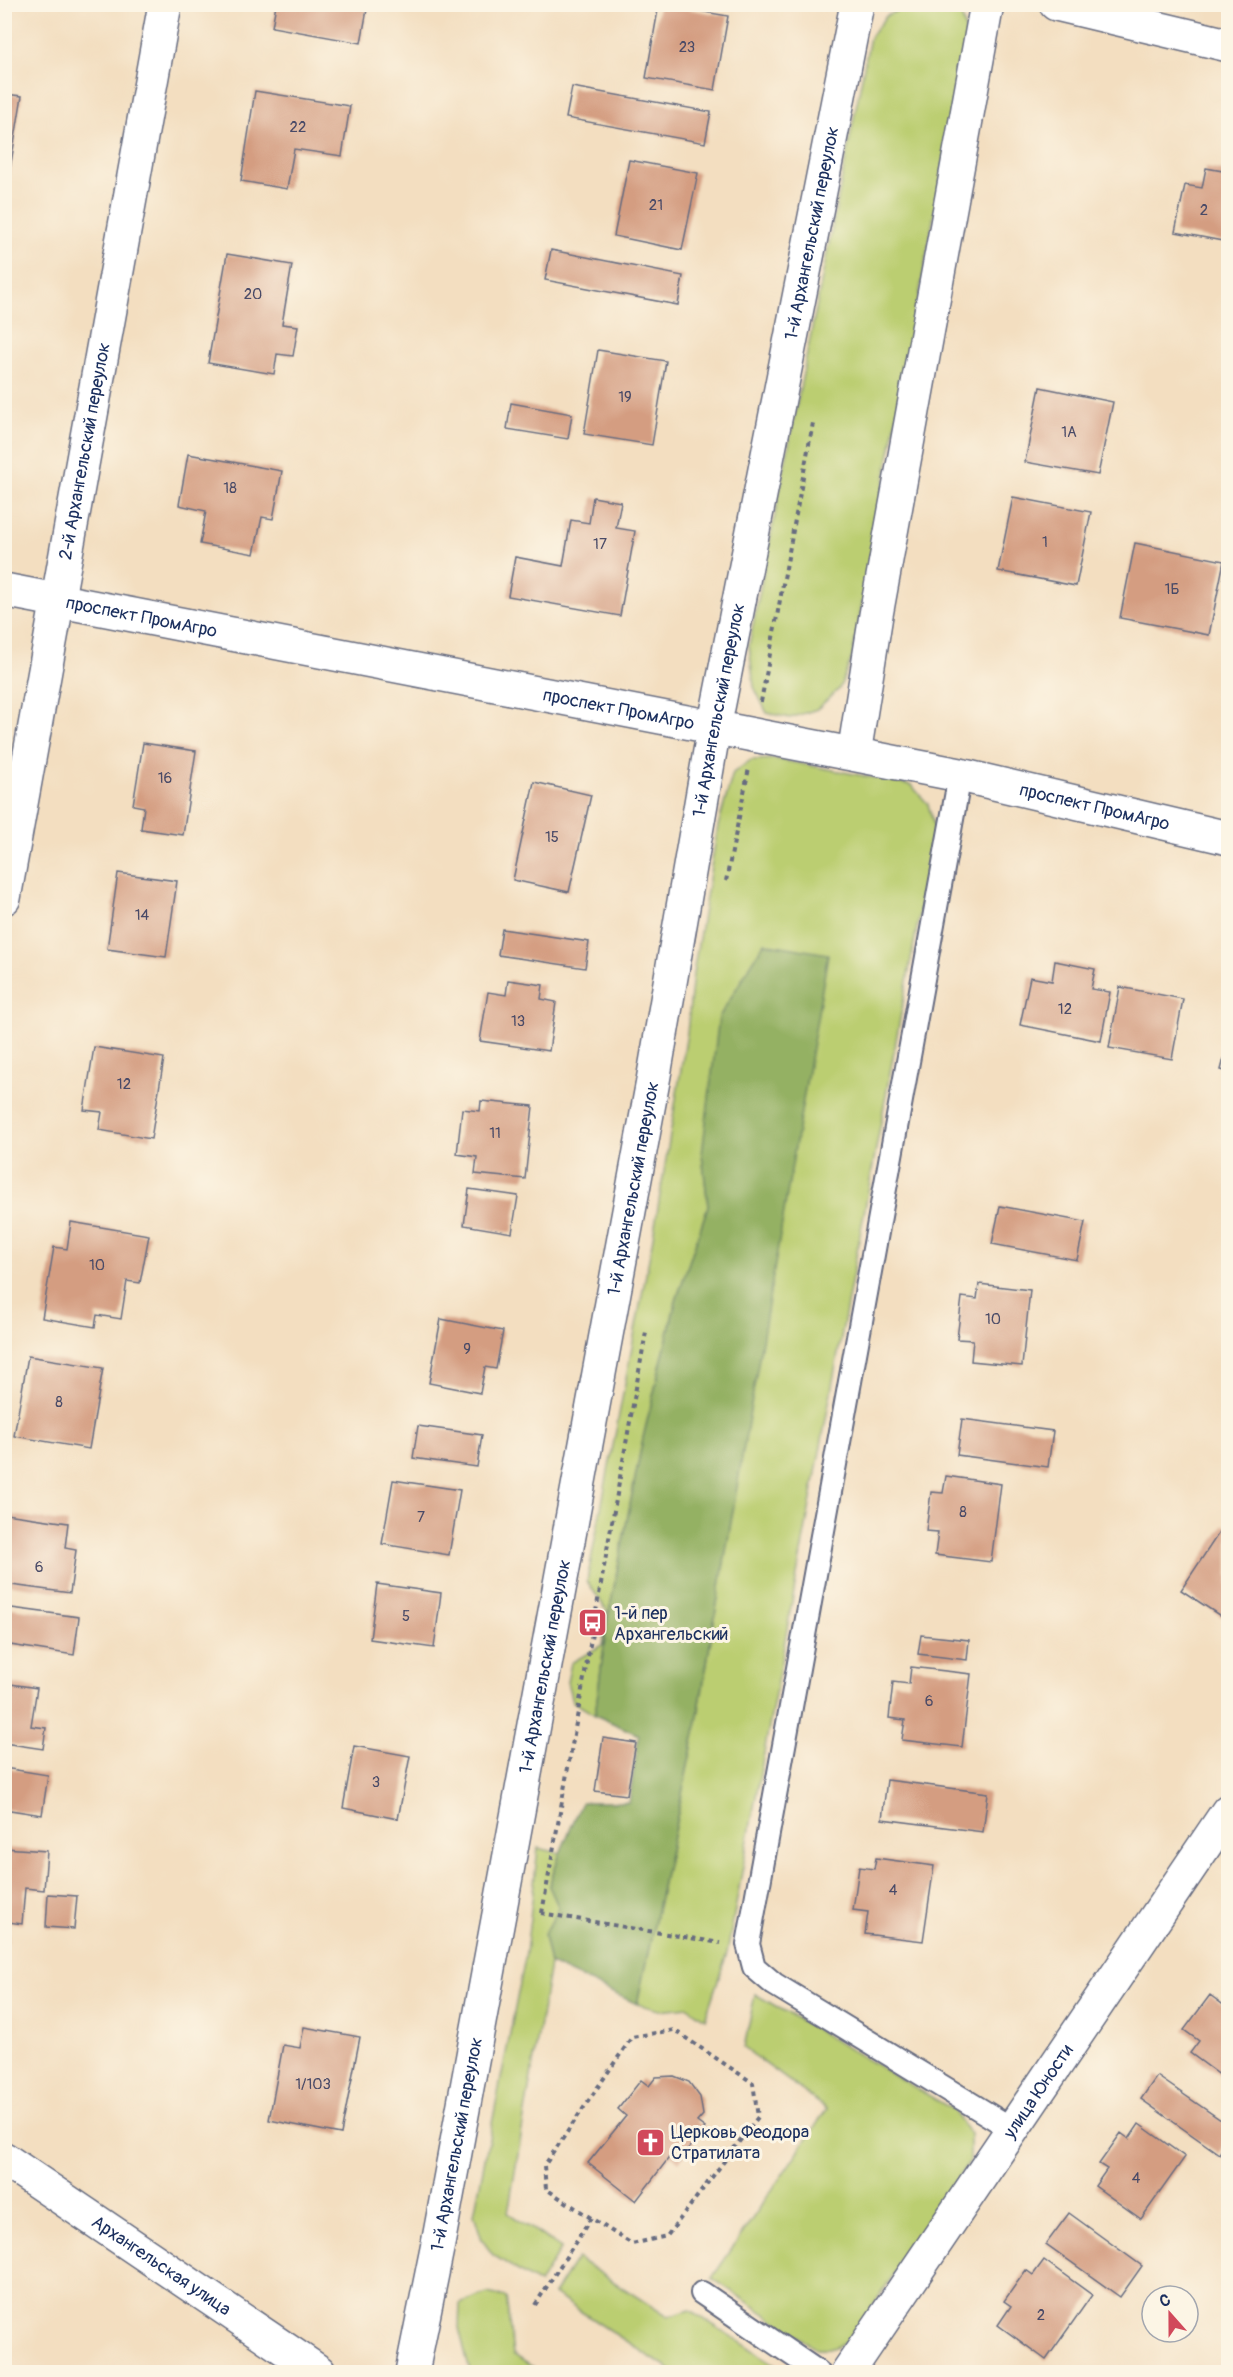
<svg xmlns="http://www.w3.org/2000/svg" width="1233" height="2377" font-family="Pangolin,sans-serif">
	<style>
		.green { fill: #bbce71; stroke: #6b7e68; stroke-width: 1.5 }
		.forest { fill: #94b163; stroke: #587060; stroke-width: 1.5 }
		.building { fill: #d49d81 }
		.lines { fill: none; stroke-linecap: round; stroke-linejoin: round }
		.lane-casing { stroke: #676c80; stroke-width: 26 }
		.street-casing { stroke: #676c80; stroke-width: 36 }
		.secondary-casing { stroke: #676c80; stroke-width: 36 }
		.path { stroke: #676c80; stroke-width: 4; stroke-dasharray: 4.5 4.5; stroke-linecap: butt }
		.lane { stroke: #fff; stroke-width: 22 }
		.street { stroke: #fff; stroke-width: 33 }
		.secondary { stroke: #fff; stroke-width: 33 }
		.labels { text-anchor: middle; dominant-baseline: central; stroke-width: 6; stroke-linejoin: round; paint-order: stroke }
		.number-label { font-size: 15px; fill: #494a67 }
		.street-label { font-size: 18px; fill: #1b2f5e; stroke: #fcf5e5 }
		.poi-label { font-size: 18px; fill: #1b2f5e; stroke: #fcf5e5; text-anchor: start }
	</style>
	<rect width="100%" height="100%" fill="#fcf5e5"/>
	<filter id="ink" filterUnits="userSpaceOnUse"><feTurbulence type="fractalNoise" baseFrequency=".0167" numOctaves="2"/><feDisplacementMap in="SourceGraphic" scale="12" xChannelSelector="R" yChannelSelector="G"/><feConvolveMatrix kernelMatrix="1 2 1 2 8 2 1 2 1" color-interpolation-filters="sRGB"/></filter>
	<filter id="wash" filterUnits="userSpaceOnUse"><feTurbulence type="fractalNoise" baseFrequency=".008" numOctaves="4" result="noise"/><feDisplacementMap in="SourceGraphic" scale="24" xChannelSelector="R" yChannelSelector="G"/><feGaussianBlur stdDeviation="1.35" result="paint"/><feColorMatrix in="noise" values="0 0 0 0 0 0 0 0 0 0 0 0 0 0 0 0 0 1.4 0 .05"/><feComposite in="paint" operator="in"/></filter>
	<g filter="url(#wash)">
		<rect width="100%" height="100%" fill="#f3dec0"/>
		<path class="green" d="M909,5H954L960,10L967,37L852,658L839,689L817,709L790,718L767,713L754,687L749,645L870,37L886,16Z
			M776,759L911,785L928,804L935,830L727,1953L705,2019L688,2007L659,2010L637,2004L695,1733L827,954L702,1154L708,1206L676,1301L643,1438L607,1623L595,1715L572,1701L567,1682L571,1663L602,1645L607,1611L587,1581L652,1243L687,1033L693,974L718,826L733,773L751,760Z
			M538,1848L560,1853L549,1886L559,1908L544,1935L550,1964L508,2213L561,2248L539,2284L493,2255L482,2240L474,2214L526,1953Z
			M755,1994L952,2109L970,2134V2160L852,2337L835,2348H816L712,2278L827,2109L744,2048Z
			M577,2258L668,2317L690,2310L787,2372H673L554,2294Z
			M487,2293L506,2297L513,2354L540,2372H470L459,2328L460,2304Z"/>
		<path class="forest" d="M764,943L828,954L695,1733L637,2004L550,1964L544,1935L559,1908L549,1886L560,1853L582,1802H629L639,1735L595,1715L607,1623L643,1438L676,1301L708,1206L702,1154L719,1017Z"/>
		<g id="blocks">
			<path class="building" d="M276,4H368L361,43L272,27Z
				M659,4L728,16L715,90L646,78Z
				M572,87L711,112L705,143L566,118Z
				M255,91L350,106L342,156L294,149L287,189L241,181Z
				M4,94L22,96L8,181H4Z
				M629,160L698,173L682,250L614,236Z
				M1206,168L1228,172V242L1175,232L1185,185L1202,188Z
				M551,250L683,276L678,305L545,280Z
				M227,254L292,265L282,324L298,326L293,356L277,354L274,374L208,363Z
				M598,350L666,361L652,445L584,434Z
				M1040,387L1113,402L1098,475L1025,462Z
				M511,403L572,414L568,439L507,429Z
				M188,454L282,471L273,519L262,517L254,554L200,544L206,511L179,505Z
				M593,497L621,502L616,528L635,531L620,616L508,596L515,557L563,566L571,520L589,523Z
				M1013,497L1091,512L1076,586L998,571Z
				M1135,543L1224,561L1209,635L1120,618Z
				M143,743L196,751L183,835L141,829L144,807L133,805Z
				M534,782L591,795L569,892L513,880Z
				M118,873L177,881L166,957L107,949Z
				M502,929L589,942L585,968L498,955Z
				M1055,961L1095,969L1091,989L1110,992L1101,1041L1020,1025L1030,977L1052,981Z
				M508,980L543,985L541,999L556,1002L549,1051L480,1041L488,992L506,995Z
				M1120,987L1183,999L1172,1059L1109,1048Z
				M1228,1043V1072L1221,1070Z
				M94,1047L164,1058L151,1139L99,1130L102,1112L84,1110Z
				M481,1101L533,1106L525,1179L475,1174L477,1157L457,1154L462,1109L480,1111Z
				M469,1189L518,1196L512,1233L464,1225Z
				M1000,1206L1085,1222L1077,1260L992,1244Z
				M71,1222L149,1235L140,1283L127,1281L121,1319L97,1315L95,1327L42,1318L54,1247L67,1249Z
				M979,1284L1030,1290L1022,1366L971,1361L973,1340L957,1339L962,1297L977,1299Z
				M441,1319L503,1331L496,1369L485,1367L480,1393L429,1383Z
				M28,1356L103,1368L89,1449L14,1436Z
				M962,1419L1053,1431L1048,1467L957,1455Z
				M418,1426L482,1435L477,1467L413,1458Z
				M946,1476L1001,1484L991,1562L935,1555L938,1532L926,1531L931,1492L943,1493Z
				M393,1480L460,1490L449,1555L382,1544Z
				M6,1514L68,1523L65,1548L76,1550L70,1593L4,1584Z
				M1224,1525L1228,1528V1621L1181,1590Z
				M377,1584L441,1593L434,1648L370,1639Z
				M4,1607L79,1617L74,1655L4,1644Z
				M921,1635L969,1640L967,1660L918,1654Z
				M911,1667L971,1674L962,1747L902,1740L905,1720L889,1718L893,1682L909,1684Z
				M4,1683L37,1688L31,1726L46,1728L43,1749L4,1743Z
				M603,1738L636,1743L627,1795L595,1791Z
				M354,1746L410,1756L398,1819L343,1808Z
				M4,1768L48,1775L42,1815L4,1809Z
				M887,1780L988,1793L983,1832L882,1819Z
				M4,1848L47,1851L44,1890L25,1888L22,1924L9,1922L8,1942H4Z
				M876,1858L934,1866L923,1941L865,1934L868,1912L853,1910L859,1867L874,1869Z
				M48,1894L77,1896L74,1929L46,1927Z
				M1210,1995L1225,2006L1228,2000V2081L1190,2053L1199,2041L1184,2030Z
				M304,2027L360,2037L341,2134L269,2120L283,2045L300,2048Z
				M674,2076L689,2082L700,2097L703,2115L697,2122L705,2128L679,2162L671,2155L636,2201L588,2163L626,2116L618,2109L641,2080L649,2086L656,2077Z
				M1157,2076L1228,2125V2140L1219,2154L1141,2099Z
				M1139,2124L1185,2157L1141,2219L1095,2186L1107,2169L1099,2164L1121,2133L1129,2139Z
				M1069,2213L1142,2266L1120,2297L1046,2244Z
				M1044,2260L1092,2295L1046,2360L998,2325L1011,2306L1004,2301L1026,2270L1033,2275Z"/>
		</g>
	</g>
	<g filter="url(#ink)">
		<use href="#blocks" fill-opacity="0" stroke="#676c80" stroke-width="1.5"/>
		<g class="lines">
			<defs>
				<path id="lane" d="M960,775L748,1944L754,1967L774,1984L1012,2129
					M702,2293L818,2372"/>
				<g id="street">
					<path d="M1056,4L1228,45"/>
					<path id="s1" d="M4,590L960,775L1228,838"/>
					<path d="M854,754L876,615L987,4"/>
					<path id="s2" d="M4,898L165,4"/>
					<path id="s3" d="M848,2372L1228,1811"/>
				</g>
				<g id="secondary">
					<path id="s4" d="M4,2159L319,2372"/>
					<path id="s5" d="M412,2372L439,2239L653,1081L714,728L857,4"/>
				</g>
			</defs>
			<use href="#lane" class="lane-casing"/>
			<use href="#street" class="street-casing"/>
			<use href="#secondary" class="secondary-casing"/>
			<path class="path" d="M761,702L813,423
				M726,881L749,768
				M541,1913L720,1943
				M542,1913L646,1332
				M535,2305L591,2218L632,2244L667,2236L758,2117L753,2083L674,2030L632,2037L544,2166L546,2189L591,2218"/>
			<use href="#lane" class="lane"/>
			<use href="#street" class="street"/>
			<use href="#secondary" class="secondary"/>
		</g>
	</g>
	<defs>
		<symbol id="bus-square" viewBox="-11 -11 22 22"><rect x="-9" y="-9" width="18" height="18" rx="4" fill="#d1495b" stroke="#fcf5e5"/><path d="M-5-6H5V4H4V6H2V4H-2V6H-4V4H-5ZM-3.5-4V0h7V-4ZM-3.5 1.2v1.5H-2V1.2ZM2 1.2v1.5H3.5V1.2Z" fill="#fff"/></symbol>
		<symbol id="church-square" viewBox="-11 -11 22 22"><rect x="-9" y="-9" width="18" height="18" rx="4" fill="#d1495b" stroke="#fcf5e5"/><path d="M-1.2-6h2.4v3.5h3.3v2.4h-3.3V6h-2.4V-.1h-3.3v-2.4h3.3Z" fill="#fff"/></symbol>
	</defs>
	<g fill-rule="evenodd">
		<use href="#bus-square" x="576" y="1606" width="33" height="33"/>
		<use href="#church-square" x="634" y="2126" width="33" height="33"/>
	</g>
	<g class="labels">
		<g class="number-label">
			<text x="687" y="47">23</text>
			<text x="298" y="127">22</text>
			<text x="656" y="205">21</text>
			<text x="1204" y="210">2</text>
			<text x="253" y="294">20</text>
			<text x="625" y="397">19</text>
			<text x="1069" y="432">1А</text>
			<text x="230" y="488">18</text>
			<text x="1045" y="542">1</text>
			<text x="600" y="544">17</text>
			<text x="1172" y="589">1Б</text>
			<text x="165" y="778">16</text>
			<text x="552" y="837">15</text>
			<text x="142" y="915">14</text>
			<text x="1065" y="1009">12</text>
			<text x="518" y="1021">13</text>
			<text x="124" y="1084">12</text>
			<text x="495" y="1133">11</text>
			<text x="97" y="1265">10</text>
			<text x="993" y="1319">10</text>
			<text x="467" y="1349">9</text>
			<text x="59" y="1402">8</text>
			<text x="963" y="1512">8</text>
			<text x="421" y="1517">7</text>
			<text x="39" y="1567">6</text>
			<text x="406" y="1616">5</text>
			<text x="929" y="1701">6</text>
			<text x="376" y="1782">3</text>
			<text x="893" y="1890">4</text>
			<text x="313" y="2084">1/103</text>
			<text x="1136" y="2178">4</text>
			<text x="1041" y="2315">2</text>
		</g>
		<g class="street-label">
			<text stroke="none"><textPath href="#s5" startOffset="2176">1-й Архангельский переулок</textPath></text>
			<text stroke="none"><textPath href="#s2" startOffset="454">2-й Архангельский переулок</textPath></text>
			<text stroke="none"><textPath href="#s1" startOffset="140">проспект ПромАгро</textPath></text>
			<text stroke="none"><textPath href="#s1" startOffset="626">проспект ПромАгро</textPath></text>
			<text stroke="none"><textPath href="#s5" startOffset="1690">1-й Архангельский переулок</textPath></text>
			<text stroke="none"><textPath href="#s1" startOffset="1112">проспект ПромАгро</textPath></text>
			<text stroke="none"><textPath href="#s5" startOffset="1204">1-й Архангельский переулок</textPath></text>
			<text stroke="none"><textPath href="#s5" startOffset="718">1-й Архангельский переулок</textPath></text>
			<text stroke="none"><textPath href="#s3" startOffset="339">улица Юности</textPath></text>
			<text stroke="none"><textPath href="#s5" startOffset="232">1-й Архангельский переулок</textPath></text>
			<text stroke="none"><textPath href="#s4" startOffset="190">Архангельская улица</textPath></text>
		</g>
		<g class="poi-label">
			<text x="614" y="1613">1-й пер<tspan x="614" dy="21">Архангельский</tspan></text>
			<text x="671" y="2132">Церковь Феодора<tspan x="671" dy="21">Стратилата</tspan></text>
		</g>
	</g>
	<rect width="1233" height="2377" fill="none" stroke="#fcf5e5" stroke-width="24"/>
	<g transform="translate(1170 2314) rotate(339)"><circle r="28" fill="#fcf5e5" stroke="#a2a6af" stroke-width="1.5"/>
	<path d="M0-4.5L10 22L0 15L-10 22Z" fill="#d1495b"/>
	<text y="-9" font-size="16" font-weight="bold" text-anchor="middle" fill="#1b2f5e">С</text>
	</g>
</svg>
